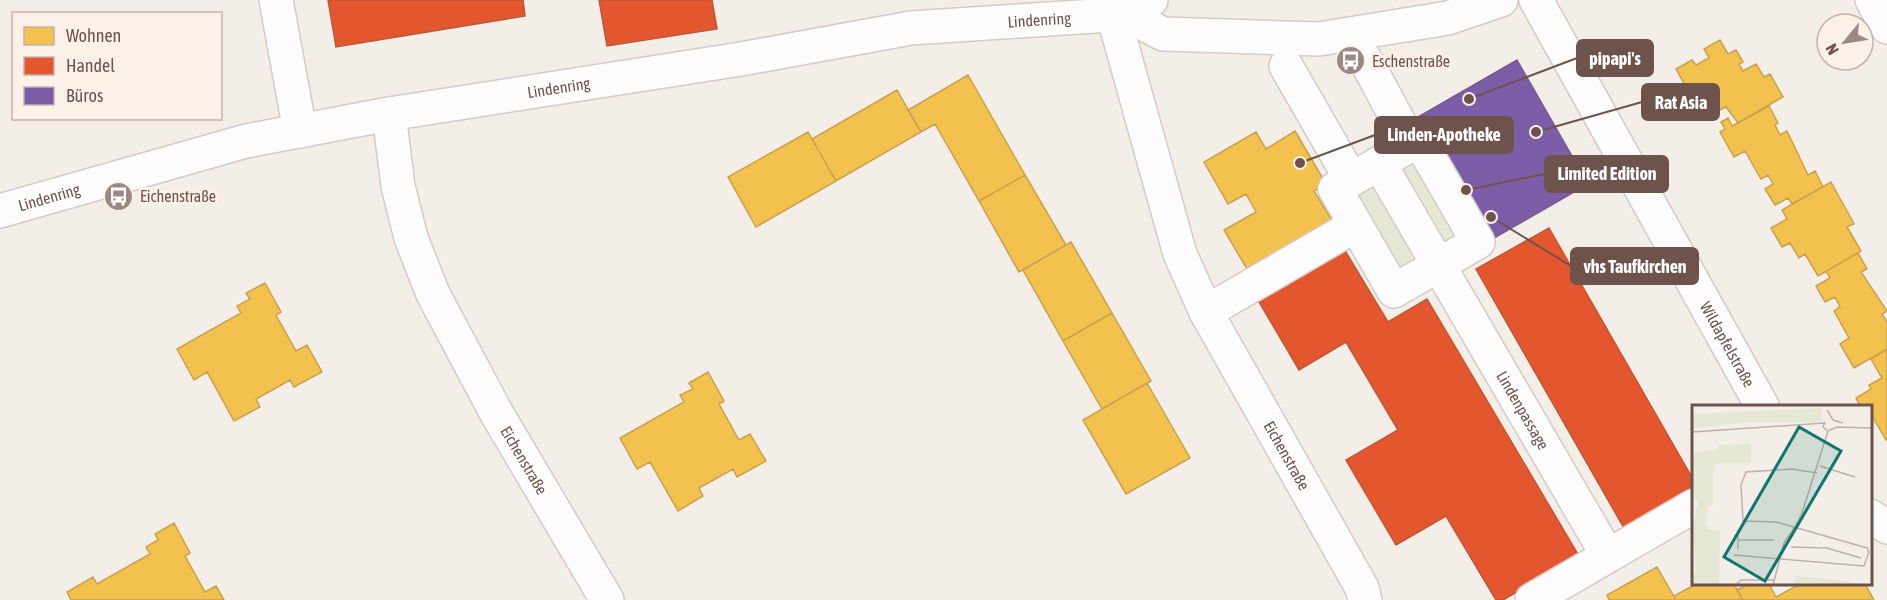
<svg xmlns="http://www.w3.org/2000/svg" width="1887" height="600" font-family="'Asap Condensed',sans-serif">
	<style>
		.green { fill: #e4e8d4 }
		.homes { fill: #f2c14e; stroke: #caa04e; stroke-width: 1.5 }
		.shops { fill: #e4572e; stroke: #c15637; stroke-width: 1.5 }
		.offices { fill: #7b5ea7; stroke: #775b8c; stroke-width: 1.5 }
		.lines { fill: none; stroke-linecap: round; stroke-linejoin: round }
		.minor-casing { stroke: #d3cbc7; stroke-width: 36 }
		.minor { stroke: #fdfcfc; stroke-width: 33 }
		.labels { text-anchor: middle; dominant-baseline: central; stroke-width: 6; stroke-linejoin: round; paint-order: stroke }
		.street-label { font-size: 16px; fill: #6e534d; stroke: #fcf1e9 }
		.poi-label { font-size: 16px; fill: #6e534d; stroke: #fcf1e9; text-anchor: start }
		.inset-road { fill: none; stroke: #beb0aa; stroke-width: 1.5 }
		.view { fill: #0f766e; fill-opacity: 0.15; stroke: #0f766e; stroke-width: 3 }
		.inset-edge { fill: none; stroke: #6e534d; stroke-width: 3 }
		.leader { fill: none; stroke: #6e534d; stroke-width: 2 }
		.callout-dot { fill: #6e534d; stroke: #fcf1e9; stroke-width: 2 }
		.callout { fill: #6e534d; stroke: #6e534d; stroke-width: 2 }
		.callout-label { font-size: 18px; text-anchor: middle; font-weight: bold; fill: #fff }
	</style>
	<rect width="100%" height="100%" fill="#f4eee8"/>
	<path class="green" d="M1414,155L1465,241L1397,281L1346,195Z"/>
	<path class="homes" d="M1720,40L1728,54L1736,50L1743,62L1739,64L1743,71L1756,64L1764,77L1770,74L1783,97L1738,123L1726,107L1713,113L1710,108L1698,115L1690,102L1693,100L1676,69L1692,60L1696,65L1709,58L1704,49Z
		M968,75L1025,175L979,201L935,124L921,132L908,110Z
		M897,90L921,132L836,181L812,139Z
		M1769,106L1778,123L1775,125L1780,135L1787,131L1808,175L1815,171L1823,187L1792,204L1788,198L1775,205L1765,189L1773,184L1768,175L1761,179L1745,151L1734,157L1720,132L1725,129L1721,122L1728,118L1732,126Z
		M1295,131L1326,184L1314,191L1335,225L1250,274L1224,230L1256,212L1246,194L1228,204L1204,162L1256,132L1266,149Z
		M808,132L836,181L756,227L728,177Z
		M1025,175L1066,245L1019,272L979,201Z
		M1831,182L1854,224L1847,227L1861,251L1818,276L1805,254L1799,258L1790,243L1782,247L1771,228L1787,219L1782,210Z
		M1071,242L1112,313L1063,341L1023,270Z
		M1858,253L1867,269L1861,272L1887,311L1882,314L1887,322V349L1854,368L1840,344L1849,338L1834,311L1840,307L1835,297L1825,302L1816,286L1830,278L1826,271Z
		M265,283L281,312L276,315L296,351L307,345L322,372L294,387L290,380L256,399L260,407L234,421L207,372L194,380L177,349L241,313L237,306L250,299L246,293Z
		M1112,313L1151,381L1102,409L1063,341Z
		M1887,349V439L1886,440L1870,412V406H1860L1856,398L1871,389L1869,385L1882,378L1871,359Z
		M708,372L724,401L719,404L739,440L750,434L766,461L737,477L733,469L699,488L703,496L678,511L650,462L637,469L620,438L684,402L680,395L693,389L689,383Z
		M1147,383L1190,458L1126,494L1083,420Z
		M174,523L190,553L185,556L205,592L216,586L224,600H71L67,592L93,577L97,584L150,554L146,547L158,540L155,534Z
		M1657,567L1676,600H1609L1607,595Z
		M1696,584H1734L1743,600H1676L1674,596Z
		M1748,584H1769L1776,597L1800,584H1865L1874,600H1743L1737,590Z"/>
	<path class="shops" d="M328,0H523L525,16L336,47Z
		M599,0H712L717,29L607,46Z
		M1549,228L1694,481V489L1624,528L1476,269Z
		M1341,244L1388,322L1427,299L1579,556L1503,600H1496L1446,516L1396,545L1346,460L1398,430L1346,342L1299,370L1255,295Z"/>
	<path class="offices" d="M1517,60L1588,184L1489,241L1418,117Z"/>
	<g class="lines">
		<defs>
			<g id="minor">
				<path d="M276,0L300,131"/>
				<path id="s1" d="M1109,0L1180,254L1206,312L1362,588L1365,600"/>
				<path id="s2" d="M1536,0L1762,406"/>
				<path d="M1872,0L1887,27"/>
				<path d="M1125,14L1163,34L1319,39L1448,18L1501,0"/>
				<path d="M1365,59L1411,145"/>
				<path d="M1286,66L1351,179"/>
				<path id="s3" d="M389,114L398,186L411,238L433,294L497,414L607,600"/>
				<path d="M1419,140L1478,242L1394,291L1335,189Z"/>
				<path id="s4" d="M1379,163L1608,556"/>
				<path id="s5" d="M0,211L246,141L389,114L741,59L911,28L1125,14L1151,0"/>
				<path d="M1206,312L1356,225"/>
				<path d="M1870,516L1887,527"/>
				<path d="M1532,600L1694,506"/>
			</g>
		</defs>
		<use href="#minor" class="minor-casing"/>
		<use href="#minor" class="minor"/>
	</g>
	<defs>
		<symbol id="bus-disc" viewBox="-11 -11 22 22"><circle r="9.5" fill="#9d8983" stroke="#fcf1e9"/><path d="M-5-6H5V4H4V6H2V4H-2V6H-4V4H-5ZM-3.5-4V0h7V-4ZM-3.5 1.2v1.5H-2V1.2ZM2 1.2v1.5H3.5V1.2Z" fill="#fff"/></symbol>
	</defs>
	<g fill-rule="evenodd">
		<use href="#bus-disc" x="1334" y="44" width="33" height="33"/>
		<use href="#bus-disc" x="102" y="180" width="33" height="33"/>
	</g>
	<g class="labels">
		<g class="street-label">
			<text stroke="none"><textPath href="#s5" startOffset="1059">Lindenring</textPath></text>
			<text stroke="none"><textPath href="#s5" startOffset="573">Lindenring</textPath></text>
			<text stroke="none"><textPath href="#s5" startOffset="51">Lindenring</textPath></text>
			<text stroke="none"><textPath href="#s2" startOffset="394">Wildapfelstraße</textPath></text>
			<text stroke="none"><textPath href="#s4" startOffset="286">Lindenpassage</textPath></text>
			<text stroke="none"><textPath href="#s1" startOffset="492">Eichenstraße</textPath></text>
			<text stroke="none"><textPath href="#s3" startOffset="376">Eichenstraße</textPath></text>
		</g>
		<g class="poi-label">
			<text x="1372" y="61">Eschenstraße</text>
			<text x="140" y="196">Eichenstraße</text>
		</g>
	</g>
	<g transform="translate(1692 405)">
		<rect width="180" height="180" fill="#f4eee8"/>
		<path d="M130,3V15L126,17H62L0,23V9ZM59,39V58H25L21,62V101H16L13,118L17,125L28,126L27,180H0V167H4L1,119L6,99L5,94H0V48L26,44L27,40ZM104,171L156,176L169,180H101Z" fill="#e4e8d4"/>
		<path class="inset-road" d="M135,5L141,15L151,18M133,17L131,22L136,26L145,22L180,23M0,27L132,18M128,61L163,72M46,125V144M46,135H82M99,142L135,143L169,153M42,150L172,161L177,147L175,143L84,117L51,116L49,80L54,67L100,64L125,68M89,151L110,108L136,26M44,180L49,175H82M81,180L92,138L102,123"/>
		<path class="view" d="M107,22L149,46L73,176L32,152Z"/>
		<rect width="180" height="180" class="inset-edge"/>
	</g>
	<path class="leader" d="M1469 99L1577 58M1536 132L1642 102M1300 163L1375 135M1466 190L1545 174M1491 217L1571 266"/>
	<g class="callout-dot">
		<circle cx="1469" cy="99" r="6"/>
		<circle cx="1536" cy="132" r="6"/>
		<circle cx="1300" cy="163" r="6"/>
		<circle cx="1466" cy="190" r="6"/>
		<circle cx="1491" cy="217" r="6"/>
	</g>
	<g class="callout">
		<rect x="1577" y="40" width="76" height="36" rx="6"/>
		<rect x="1642" y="84" width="77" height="36" rx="6"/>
		<rect x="1375" y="117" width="138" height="36" rx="6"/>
		<rect x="1545" y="156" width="123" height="36" rx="6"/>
		<rect x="1571" y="248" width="127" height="36" rx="6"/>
	</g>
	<g class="callout-label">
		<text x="1615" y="65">pipapi's</text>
		<text x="1681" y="109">Rat Asia</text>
		<text x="1444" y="141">Linden-Apotheke</text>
		<text x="1607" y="180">Limited Edition</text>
		<text x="1635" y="273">vhs Taufkirchen</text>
	</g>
	<rect x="12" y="12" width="210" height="108" fill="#fcf1e9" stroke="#c3b2ab" stroke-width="1.5"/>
	<rect x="24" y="27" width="30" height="18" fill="#f2c14e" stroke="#c3b2ab" stroke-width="1.5"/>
	<text x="66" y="42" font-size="18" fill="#6e534d">Wohnen</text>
	<rect x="24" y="57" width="30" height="18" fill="#e4572e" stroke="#c3b2ab" stroke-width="1.5"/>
	<text x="66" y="72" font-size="18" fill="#6e534d">Handel</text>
	<rect x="24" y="87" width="30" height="18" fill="#7b5ea7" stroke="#c3b2ab" stroke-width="1.5"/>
	<text x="66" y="102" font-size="18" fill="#6e534d">Büros</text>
	<g transform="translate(1845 42) rotate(240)"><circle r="28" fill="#fcf1e9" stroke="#c3b2ab" stroke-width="1.5"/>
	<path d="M0-4.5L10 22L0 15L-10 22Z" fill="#9d8983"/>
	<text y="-9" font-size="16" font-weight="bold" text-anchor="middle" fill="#6e534d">N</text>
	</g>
</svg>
